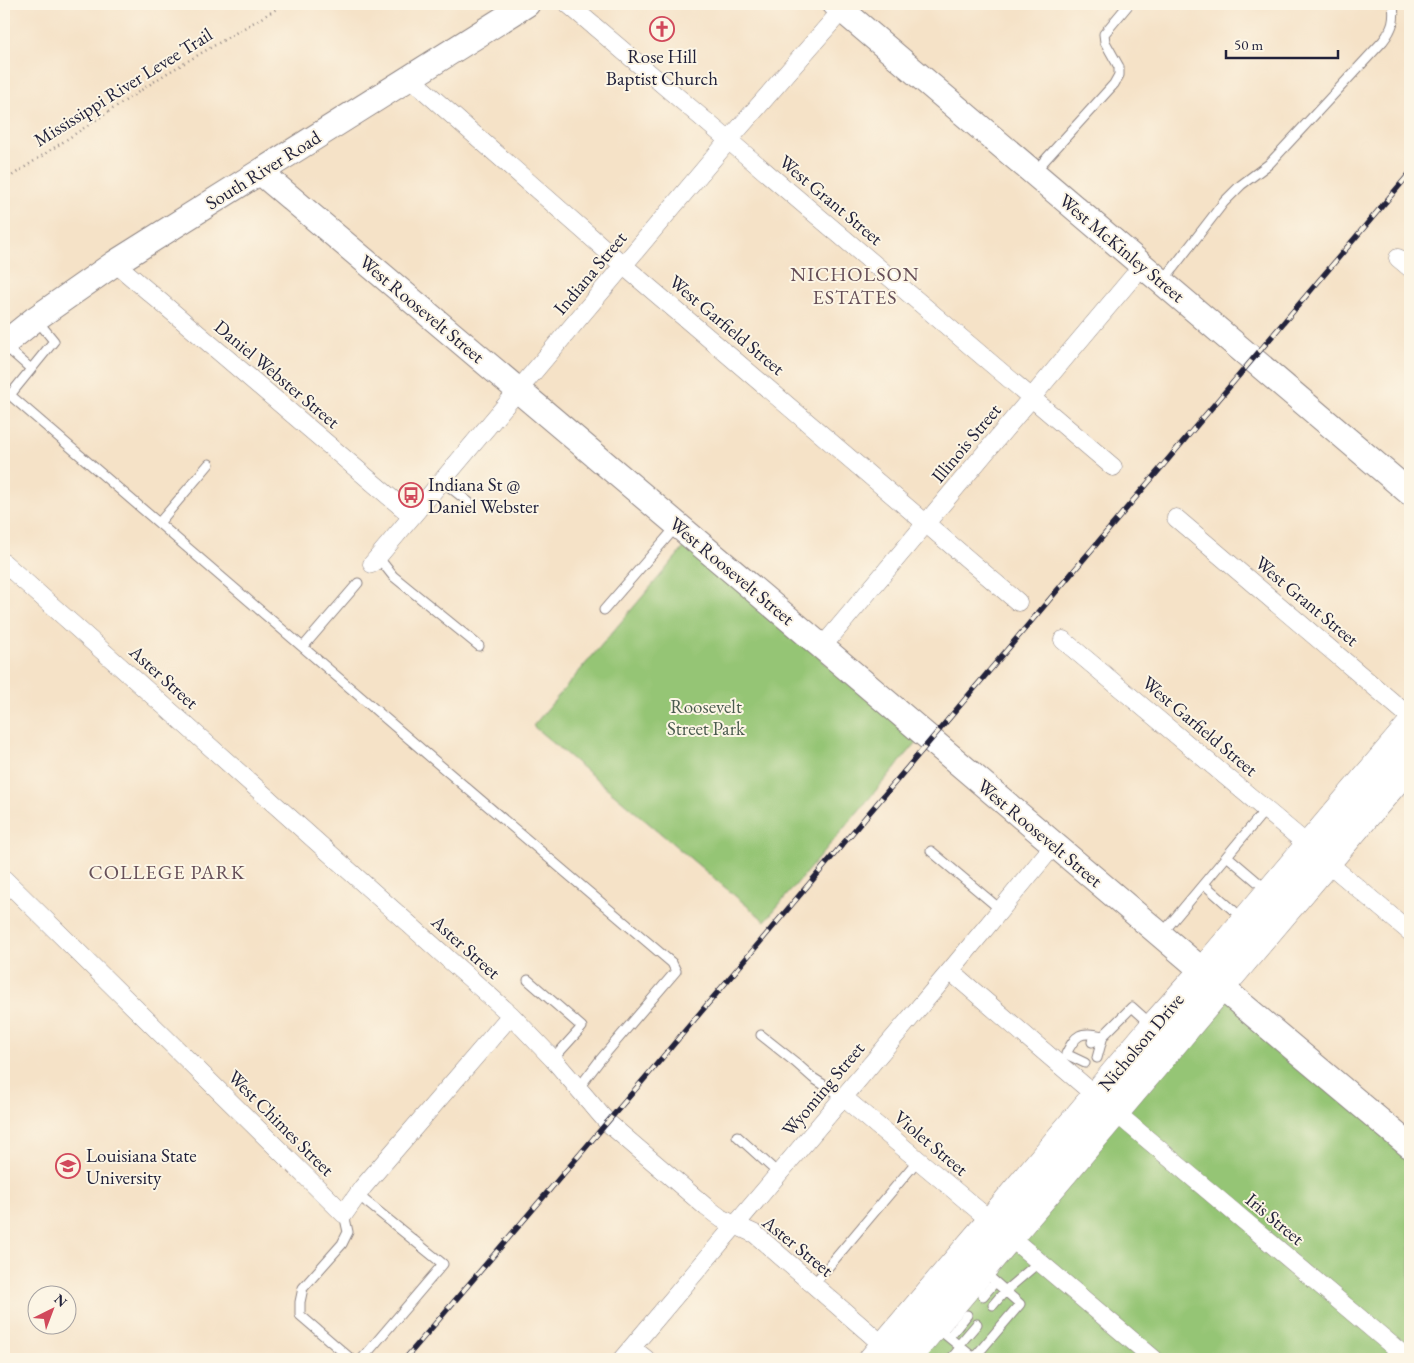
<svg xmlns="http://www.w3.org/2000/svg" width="1414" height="1363" font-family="'EB Garamond',serif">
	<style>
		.green { fill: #95c574; stroke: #5c7458 }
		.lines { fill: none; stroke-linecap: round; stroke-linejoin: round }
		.lane-casing { stroke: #8c8281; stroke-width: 11 }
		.street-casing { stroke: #8c8281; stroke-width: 19 }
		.secondary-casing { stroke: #8c8281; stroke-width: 27 }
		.primary-casing { stroke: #8c8281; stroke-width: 29 }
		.path { stroke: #8c8281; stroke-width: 2.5; stroke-dasharray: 1 4; stroke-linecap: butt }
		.lane { stroke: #fff; stroke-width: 9 }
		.street { stroke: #fff; stroke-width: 18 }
		.secondary { stroke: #fff; stroke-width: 25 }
		.primary { stroke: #fff; stroke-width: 28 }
		.rail-casing { stroke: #22223b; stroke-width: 5.5 }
		.rail { stroke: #fcf5e5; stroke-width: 4; stroke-dasharray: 11; stroke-linecap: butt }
		.labels { text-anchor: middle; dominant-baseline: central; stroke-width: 4; stroke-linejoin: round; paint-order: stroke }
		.poi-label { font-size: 19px; fill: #22223b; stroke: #fcf5e5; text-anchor: start }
		.street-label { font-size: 19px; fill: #22223b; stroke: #fcf5e5 }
		.park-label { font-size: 19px; fill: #4a5b4f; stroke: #fcf5e5 }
		.neighbourhood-label { font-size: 20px; letter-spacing: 1px; fill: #664f58; stroke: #fcf5e5 }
	</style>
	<rect width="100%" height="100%" fill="#fcf5e5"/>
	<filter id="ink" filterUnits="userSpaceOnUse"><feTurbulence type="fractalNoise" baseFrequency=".02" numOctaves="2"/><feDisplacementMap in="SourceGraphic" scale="10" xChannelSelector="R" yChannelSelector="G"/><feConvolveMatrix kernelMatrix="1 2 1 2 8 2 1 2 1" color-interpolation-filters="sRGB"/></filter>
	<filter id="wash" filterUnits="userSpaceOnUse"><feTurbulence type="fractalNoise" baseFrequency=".0096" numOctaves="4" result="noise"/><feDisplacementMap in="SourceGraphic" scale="20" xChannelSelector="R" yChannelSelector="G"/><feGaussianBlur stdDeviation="1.12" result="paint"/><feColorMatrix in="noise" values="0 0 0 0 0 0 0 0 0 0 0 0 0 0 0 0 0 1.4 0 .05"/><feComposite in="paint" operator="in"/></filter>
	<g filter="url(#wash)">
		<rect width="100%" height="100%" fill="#f5e2c7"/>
		<path class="green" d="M687,544L917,742L765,921L533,726Z
			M1221,987L1410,1147V1359H906Z"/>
	</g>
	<g filter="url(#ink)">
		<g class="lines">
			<defs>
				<path id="lane" d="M1035,171L1114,84L1119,75V67L1105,42L1104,34L1129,4
					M1163,281L1224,202L1241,185L1269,164L1383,41C1393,28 1395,20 1393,4
					M36,319L54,341L10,395L435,761L672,963L676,971L600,1060L578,1089
					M5,346L31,369
					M442,481L471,504
					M159,523L209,464
					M378,557L393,576L479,646
					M604,610L676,527
					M303,647L358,583
					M931,851L1001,910
					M1227,856L1267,890
					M1204,884L1243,919
					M1161,935L1266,809
					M528,980L582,1027L553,1059
					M761,1035L795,1062L813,1078L843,1097
					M1092,1042L1103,1036L1132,1007L1152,1025
					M1085,1063L1066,1054C1076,1034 1080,1031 1103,1036L1097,1058
					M737,1136L779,1174
					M358,1195L443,1264L362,1359
					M344,1214L348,1232L342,1244L303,1288L300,1302V1315L351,1359
					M813,1285L918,1160
					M983,1296L995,1282
					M993,1305L1005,1291L1039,1262
					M936,1327L974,1358L1020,1304L984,1272
					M949,1337L967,1315
					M959,1345L977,1324
					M951,1359L961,1347"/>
				<path id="street" d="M568,4L1113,467
					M410,78L624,266L1018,602
					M1398,258L1410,268
					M115,263L412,516
					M1176,518L1410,717
					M4,563L511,1015L553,1059L607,1122L706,1207L722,1219L755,1234L891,1352
					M372,564L728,141L842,10
					M1063,640L1309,846
					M822,647L1142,266
					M1327,862L1410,932
					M4,879L344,1214L363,1187L511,1015
					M950,971L1096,1096
					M843,1097L991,1221
					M1115,1112L1407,1358
					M1010,1237L1154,1359
					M632,1348L646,1359
					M622,1359L950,971L1054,845"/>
				<path id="secondary" d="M835,4L1410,493
					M260,172L822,647L1203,971
					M4,344L35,319L115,263L527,4
					M1221,987L1410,1146"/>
				<path id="primary" d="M873,1359L991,1221L1154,1026L1203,971L1410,726
					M906,1359L1410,764"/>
			</defs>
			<use href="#lane" class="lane-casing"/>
			<use href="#street" class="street-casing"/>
			<use href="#secondary" class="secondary-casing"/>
			<use href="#primary" class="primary-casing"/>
			<path class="path" d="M4,181L164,75L285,4"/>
			<use href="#lane" class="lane"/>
			<use href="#street" class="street"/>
			<use href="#secondary" class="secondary"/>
			<use href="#primary" class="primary"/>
			<defs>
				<path id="rail" d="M405,1359L651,1071L1410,173"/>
			</defs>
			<use href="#rail" class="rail-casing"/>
			<use href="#rail" class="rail"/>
		</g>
	</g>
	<defs>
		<symbol id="church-ring" viewBox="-11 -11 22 22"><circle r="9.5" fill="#fcf5e5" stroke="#d1495b" stroke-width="1.5"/><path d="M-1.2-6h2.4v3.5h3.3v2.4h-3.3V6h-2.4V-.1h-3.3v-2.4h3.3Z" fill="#d1495b"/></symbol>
		<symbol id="bus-ring" viewBox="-11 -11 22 22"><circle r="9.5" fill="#fcf5e5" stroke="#d1495b" stroke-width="1.5"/><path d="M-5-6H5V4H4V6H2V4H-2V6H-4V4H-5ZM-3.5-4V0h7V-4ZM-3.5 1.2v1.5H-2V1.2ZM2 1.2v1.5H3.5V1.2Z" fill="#d1495b"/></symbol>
		<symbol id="university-ring" viewBox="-11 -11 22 22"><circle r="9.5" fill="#fcf5e5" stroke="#d1495b" stroke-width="1.5"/><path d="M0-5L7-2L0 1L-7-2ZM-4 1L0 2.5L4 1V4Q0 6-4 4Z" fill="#d1495b"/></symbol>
	</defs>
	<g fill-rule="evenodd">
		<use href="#church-ring" x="648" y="15" width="28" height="28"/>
		<use href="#bus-ring" x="397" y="481" width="28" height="28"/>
		<use href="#university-ring" x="54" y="1152" width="28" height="28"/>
	</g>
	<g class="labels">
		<g class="poi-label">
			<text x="662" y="56" text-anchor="middle">Rose Hill<tspan x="662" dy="22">Baptist Church</tspan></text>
			<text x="428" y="484">Indiana St @<tspan x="428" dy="22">Daniel Webster</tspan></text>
			<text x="86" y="1155">Louisiana State<tspan x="86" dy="22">University</tspan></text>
		</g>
		<g class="street-label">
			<text transform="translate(123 87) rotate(-32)">Mississippi River Levee Trail</text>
			<text transform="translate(263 170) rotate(-32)">South River Road</text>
			<text transform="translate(831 200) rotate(40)">West Grant Street</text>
			<text transform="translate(1122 248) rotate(40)">West McKinley Street</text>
			<text transform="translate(590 273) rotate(-50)">Indiana Street</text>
			<text transform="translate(422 309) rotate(40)">West Roosevelt Street</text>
			<text transform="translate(727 325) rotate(40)">West Garfield Street</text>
			<text transform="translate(277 374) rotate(40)">Daniel Webster Street</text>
			<text transform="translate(966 443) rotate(-50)">Illinois Street</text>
			<text transform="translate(732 571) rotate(40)">West Roosevelt Street</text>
			<text transform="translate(1307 601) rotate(40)">West Grant Street</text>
			<text transform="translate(164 677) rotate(42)">Aster Street</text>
			<text transform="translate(1200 726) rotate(40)">West Garfield Street</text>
			<text transform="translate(1040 833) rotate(40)">West Roosevelt Street</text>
			<text transform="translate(466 947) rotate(42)">Aster Street</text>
			<text transform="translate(1141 1042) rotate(-50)">Nicholson Drive</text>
			<text transform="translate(823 1089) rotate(-50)">Wyoming Street</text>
			<text transform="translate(281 1123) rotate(45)">West Chimes Street</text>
			<text transform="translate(931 1143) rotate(40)">Violet Street</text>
			<text transform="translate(1275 1219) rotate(40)">Iris Street</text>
			<text transform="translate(798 1246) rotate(39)">Aster Street</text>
		</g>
		<g class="park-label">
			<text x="706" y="706">Roosevelt<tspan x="706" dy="22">Street Park</tspan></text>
		</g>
		<g class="neighbourhood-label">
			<text x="855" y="274">NICHOLSON<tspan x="855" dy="23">ESTATES</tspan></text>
			<text x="167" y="872">COLLEGE PARK</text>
		</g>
	</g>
	<rect width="1414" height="1363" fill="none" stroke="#fcf5e5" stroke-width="20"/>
	<g transform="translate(52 1310) rotate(42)"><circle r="24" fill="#fcf5e5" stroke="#a5a1a1"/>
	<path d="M0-4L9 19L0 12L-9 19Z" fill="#d1495b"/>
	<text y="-8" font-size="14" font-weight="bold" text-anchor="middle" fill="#22223b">N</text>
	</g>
	<path d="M1226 50v8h112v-8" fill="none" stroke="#22223b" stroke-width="2.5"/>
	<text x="1234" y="50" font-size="15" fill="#22223b" stroke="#fcf5e5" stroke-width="4" paint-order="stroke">50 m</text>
</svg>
